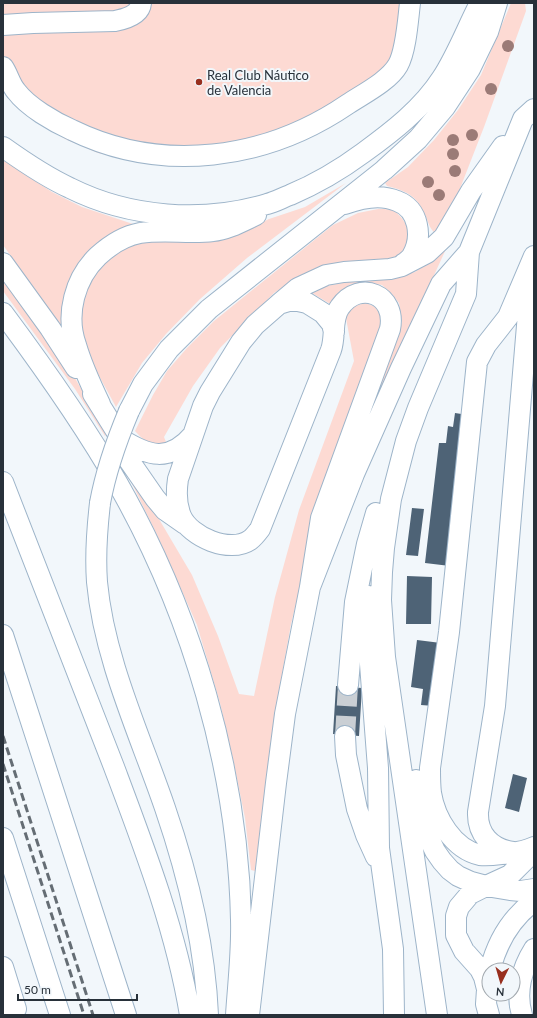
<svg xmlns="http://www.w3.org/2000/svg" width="537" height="1018" font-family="Lato,sans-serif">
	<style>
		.green { fill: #fddad3 }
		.building { fill: #4e6376 }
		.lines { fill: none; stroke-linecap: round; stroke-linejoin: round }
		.minor-tunnel { stroke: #cacfd4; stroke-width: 20; stroke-dasharray: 20 10; stroke-linecap: butt }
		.minor-casing { stroke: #9db4c9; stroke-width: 22 }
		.minor { stroke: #fff; stroke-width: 20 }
		.rail { stroke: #656d74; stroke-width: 3; stroke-dasharray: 8 4; stroke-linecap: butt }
		.minor-bridge-casing { stroke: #9db4c9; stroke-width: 22; stroke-linecap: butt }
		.minor-bridge { stroke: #fff; stroke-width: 20 }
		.tree { fill: #9b7b77 }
		.poi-dot { fill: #982f1e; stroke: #f2f7fb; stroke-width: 1.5 }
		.labels { text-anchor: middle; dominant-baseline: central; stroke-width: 4; stroke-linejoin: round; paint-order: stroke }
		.poi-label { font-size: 13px; fill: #28313a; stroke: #f2f7fb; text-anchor: start }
	</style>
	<rect width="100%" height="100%" fill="#f2f7fb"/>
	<path class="green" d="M3,3H420L412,56L406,73L377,96L252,157L226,163L176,165L151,164L98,153L65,139L42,124L13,102L3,91Z
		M511,3H525L526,11L484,127L452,209L435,233C430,229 429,224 426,217C418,197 408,191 387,186L385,183L408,167L434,140L458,110L481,75Z
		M3,160L52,192L82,207L139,226L92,253L69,342L42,300L3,245Z
		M346,183L247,258L200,299L166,334L142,363L116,407L92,363L79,330L84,288L110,256L128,245L148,239L242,232L269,219L305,207Z
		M378,209C383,209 390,209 394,211C407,219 415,240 403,252C400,255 395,258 392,260L292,281L274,293L220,348L193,386L164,437L166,442C154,450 143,440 135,431L153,395L167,371L187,348L214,321L333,225L358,213Z
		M446,249L384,385L380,387L378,381L399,333L402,322L399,303L391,293L382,285L372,283L351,284L339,292L332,305L312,293L326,286L359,280H384L415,272L435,259Z
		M3,272L62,356L107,433L105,436L75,389L3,291Z
		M365,303C378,307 382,310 383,324L313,534L291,624L278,697L255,871L251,870L245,818L233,759L220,703L197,625L156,533L123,465L156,514L192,575L218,636L239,694L254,696L275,597L299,510L354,361L345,313L351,307Z"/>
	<path class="building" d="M455,413L468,415L450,566L425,563L439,443H446L448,426L453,427Z
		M412,508L424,509L418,556L406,555Z
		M407,576L432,577L431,624H406Z
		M417,640L441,643L434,706L421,705L423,689L411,687Z
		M336,686L362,688L359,736L333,734Z
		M513,774L527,778L519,812L505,808Z"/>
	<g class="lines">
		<path class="minor-tunnel" d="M345,736L348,685"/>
		<defs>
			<path id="minor" d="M3,25L33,23L115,21C125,19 140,15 141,3
				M3,67C8,74 10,84 16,91C28,107 54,122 72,130C162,174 266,160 348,104C363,94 389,81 398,65C406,51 408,20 410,3
				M3,147C24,162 46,177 70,188C130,218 203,223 267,204C275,202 282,198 290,195C316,184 340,170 363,153C392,132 422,109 442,78C457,55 467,28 480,3
				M345,204C361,198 381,194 397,201C419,209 423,237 412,256C410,259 406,262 403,264
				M534,256L508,317L486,345L477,362L449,632L430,768C430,776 430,785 431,793C435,818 453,849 480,855C487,856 494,855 501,854C513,853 524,852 534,847
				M3,263L50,328L76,368
				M279,304L298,288L326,275L344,272L390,269L402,266L427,253L444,237L471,191L503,146
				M3,313C44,368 84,424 118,484C192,614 238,770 241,920C242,951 238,984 236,1015
				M93,394L121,439L128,459L155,498L165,510L185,524
				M100,404C91,385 82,366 76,345C65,314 75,278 98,256C110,245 124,236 140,233C164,229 189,234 213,231C227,230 243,221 256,215
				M129,411L143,384L169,349L209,309L384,170L418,139L445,107L470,69L488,32L497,3
				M121,439C148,456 169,463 193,435
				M3,482C40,577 77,672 114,767C144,847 176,930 190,1015
				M100,503C97,529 95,555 97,582C104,659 140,735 165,808C188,875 205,944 208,1015
				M310,587L321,518L390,329C397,295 360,279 340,307C331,319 336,336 331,350L260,529C257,533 254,537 250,540C230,554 190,537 181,516C176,504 176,492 178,479L203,406L210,392L241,342L255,325L279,304L289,301H298L307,303L323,313L332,324L334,332
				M369,596L370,664L378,768L379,848L393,949L394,1015
				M3,635L126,1015
				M348,685L355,602L367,544L376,513
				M345,736L346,755L357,809L366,835L376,857
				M416,780L422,814L427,834L435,851L442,861L450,870L458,876L471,882L486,886L510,875L534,851
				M3,838L60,1015
				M513,852C491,849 477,834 478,812L495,706L531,278
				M3,967L16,1009L3,1015
				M490,970C497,942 510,919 534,901
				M488,975L486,1004L489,1015
				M487,989L484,977L480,969L464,951L456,935V916L459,907L470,894L486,886L510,890L521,891L534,889
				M249,1015L276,783L285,714L310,587L354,474L401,368L441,284L469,252L523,119L534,109
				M437,1015L385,657L381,600L382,572L384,548L391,499L406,441L418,408L466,294L469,252
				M522,1015C515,992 522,968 534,949"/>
		</defs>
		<use href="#minor" class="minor-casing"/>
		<use href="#minor" class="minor"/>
		<path class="rail" d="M3,736L93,1015
			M3,764L84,1015"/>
		<defs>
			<path id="minor-bridge" d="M100,503C106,470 116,442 129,411"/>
		</defs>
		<use href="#minor-bridge" class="minor-bridge-casing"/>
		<use href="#minor-bridge" class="minor-bridge"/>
	</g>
	<g class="tree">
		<circle cx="508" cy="46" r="6"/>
		<circle cx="491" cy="89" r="6"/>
		<circle cx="472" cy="135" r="6"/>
		<circle cx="453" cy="140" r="6"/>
		<circle cx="453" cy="154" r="6"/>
		<circle cx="455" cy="171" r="6"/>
		<circle cx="428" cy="182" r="6"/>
		<circle cx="439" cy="195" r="6"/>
	</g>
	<circle class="poi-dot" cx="199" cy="82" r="4"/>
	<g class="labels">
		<g class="poi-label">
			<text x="207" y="75">Real Club Náutico<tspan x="207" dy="15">de Valencia</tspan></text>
		</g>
	</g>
	<rect width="537" height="1018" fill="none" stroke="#28313a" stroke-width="8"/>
	<g transform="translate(501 982) rotate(185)"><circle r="19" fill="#f2f7fb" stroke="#a1a8ae"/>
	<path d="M0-3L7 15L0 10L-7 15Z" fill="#982f1e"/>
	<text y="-6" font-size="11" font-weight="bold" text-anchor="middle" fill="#28313a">N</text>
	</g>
	<path d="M18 994v6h119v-6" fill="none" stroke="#28313a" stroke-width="2"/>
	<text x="24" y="994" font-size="12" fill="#28313a" stroke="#f2f7fb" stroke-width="3" paint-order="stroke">50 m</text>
</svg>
